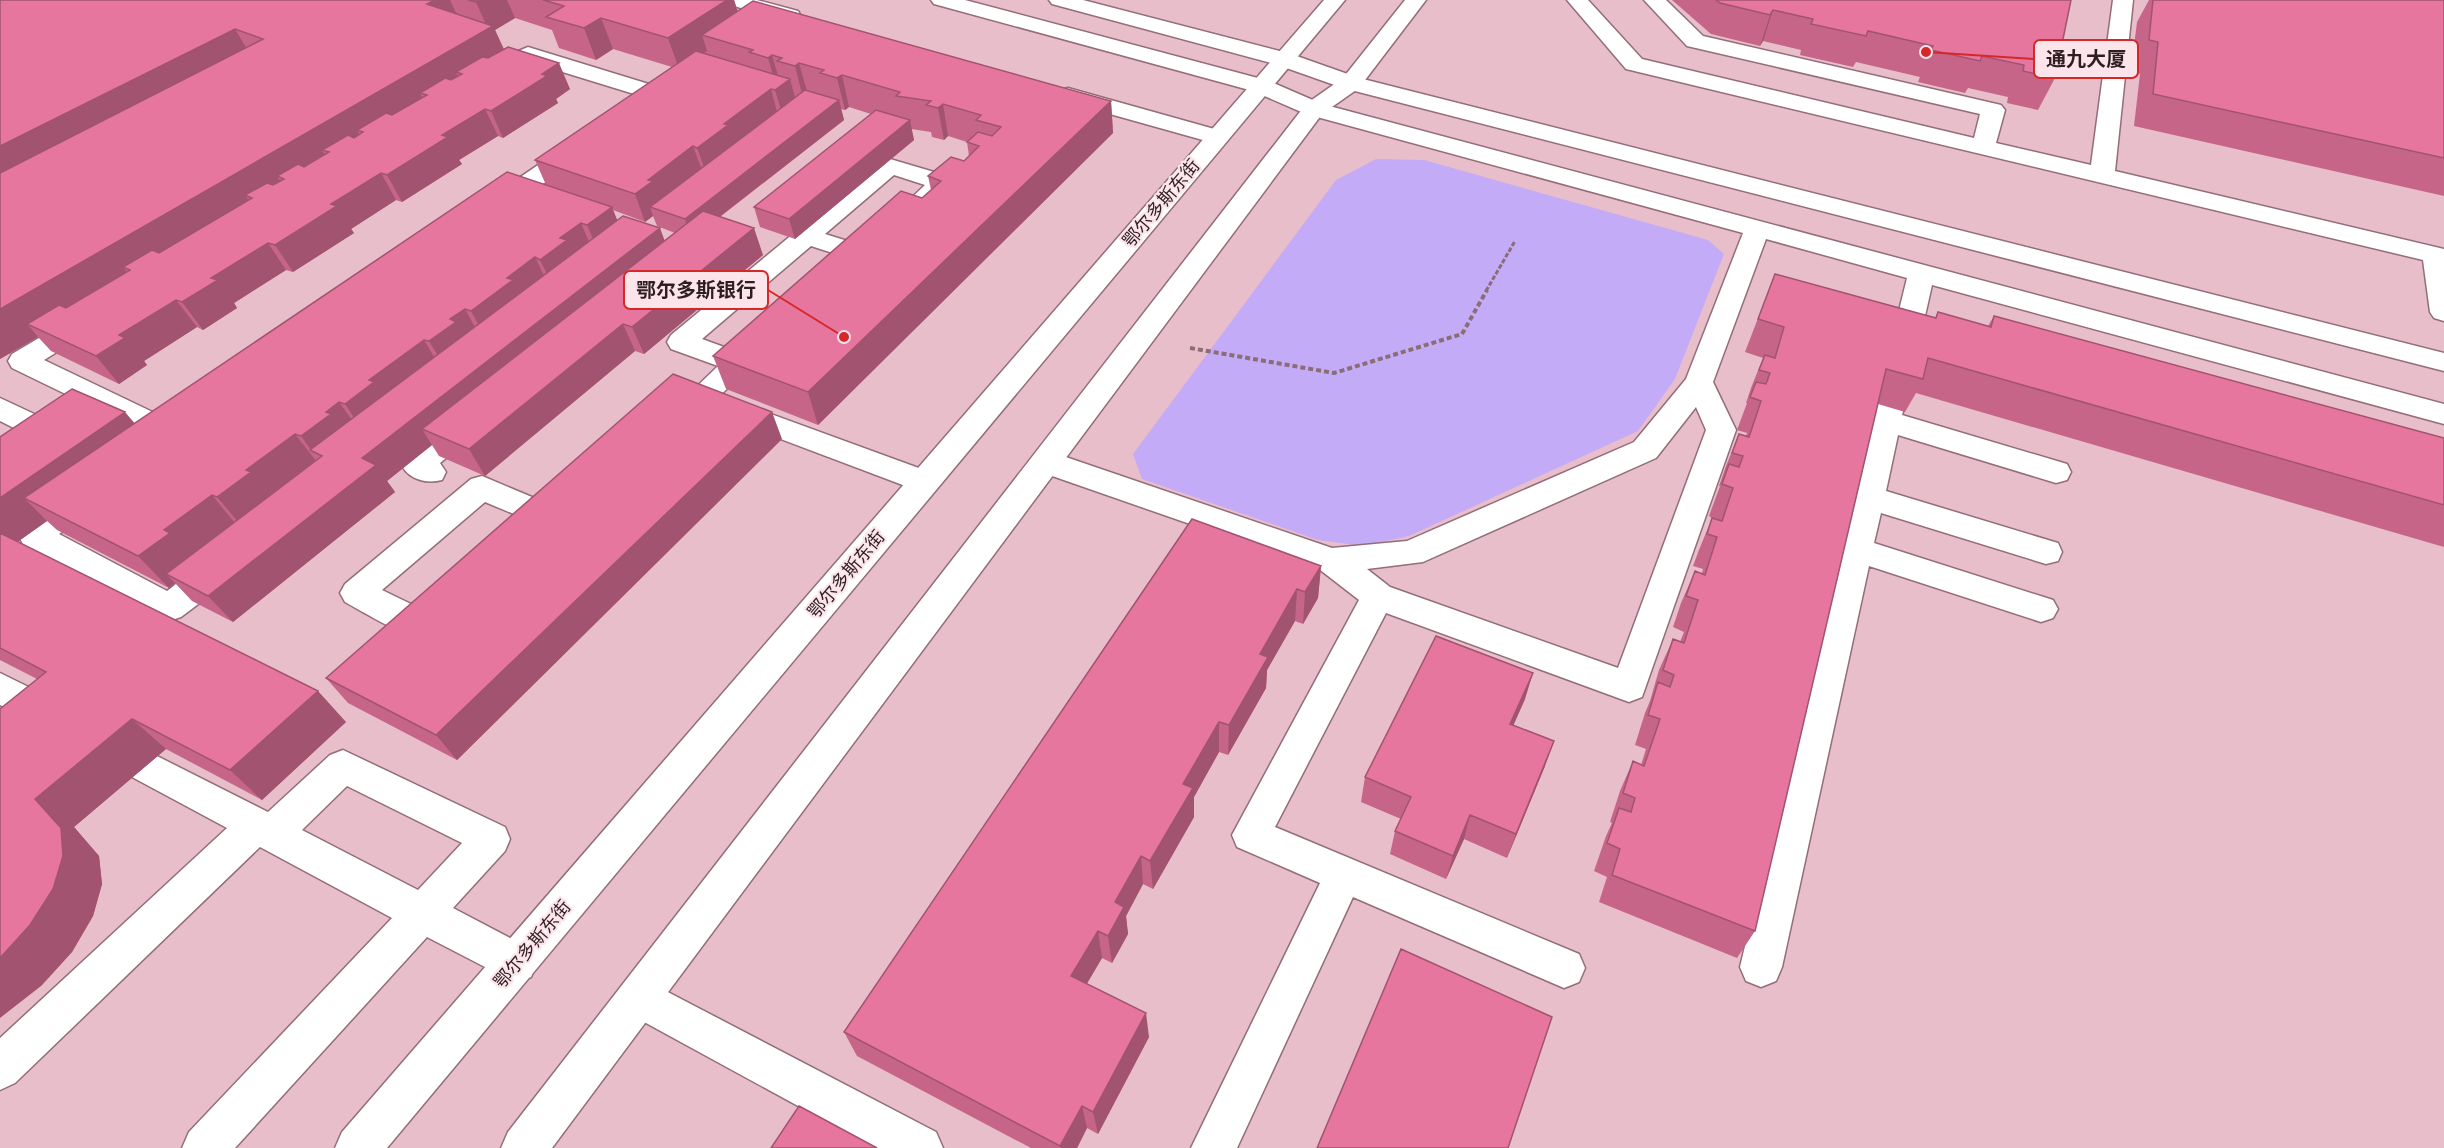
<svg xmlns="http://www.w3.org/2000/svg" width="2444" height="1148" font-family="Quicksand,'Noto Sans SC',sans-serif">
	<style>
		.green { fill: #c4abf7 }
		.lines { fill: none; stroke-linecap: round; stroke-linejoin: round }
		.minor-casing { stroke: #936d78; stroke-width: 3 }
		.major-casing { stroke: #936d78; stroke-width: 3 }
		.path-far1 { stroke: #8a6d75; stroke-width: 3; stroke-dasharray: 4.5 2; stroke-linecap: butt }
		.path { stroke: #8a6d75; stroke-width: 4; stroke-dasharray: 5 3; stroke-linecap: butt }
		.minor { fill: #fff; fill-rule: evenodd }
		.major { fill: #fff; fill-rule: evenodd }
		.wall { fill: #c66588; fill-rule: evenodd }
		.shaded-wall { fill: #a1536f }
		.building { fill: #e6769e; stroke: #a1536f; stroke-width: 1.5 }
		.labels { text-anchor: middle; dominant-baseline: central; stroke-width: 4.5; stroke-linejoin: round; paint-order: stroke }
		.street-label { font-size: 18px; fill: #2e1e23; stroke: #fbe5eb }
		.leader { fill: none; stroke: #d62828; stroke-width: 2 }
		.callout-dot { fill: #d62828; stroke: #fbe5eb; stroke-width: 2 }
		.callout { fill: #fbe5eb; stroke: #d62828; stroke-width: 2 }
		.callout-label { font-size: 20px; text-anchor: middle; font-weight: bold; fill: #2e1e23 }
	</style>
	<rect width="100%" height="100%" fill="#e8beca"/>
	<path class="green" d="M1376,159L1424,160L1708,240L1724,254L1675,379L1638,431L1409,536L1363,546L1318,540L1142,479L1133,454L1336,180Z"/>
	<g class="lines">
		<defs>
			<path id="minor" d="M724,0H757L798,11L801,16L798,21L790,22L727,4Z
				M931,0H965L1269,81L1322,104L2444,404V424L1932,285L1918,347L1914,354L1904,356L1894,354L1890,347L1907,278L1766,239L1713,382L1736,430L1642,697L1629,702L1386,613L1275,827L1579,954L1585,968L1579,982L1564,988L1353,897L1237,1148H1191L1320,883L1237,847L1232,835L1359,600L1319,569L1035,470L1031,462L1035,454L1046,451L1057,454L1332,548L1407,541L1634,442L1686,379L1743,233L1306,114L1253,91L934,4ZM1696,407L1706,430L1618,668L1390,587L1367,569L1423,562L1656,458Z
				M1049,0H1083L1291,54L1359,78L2444,353V371L1343,88L1275,64L1052,4Z
				M1567,0H1588L1642,59L1974,138L1980,114L1687,46L1644,0H1666L1703,36L2001,105L2005,110L1996,143L2091,165L2113,0H2133L2115,171L2444,249V321L2434,318L2430,312L2423,260L1626,69Z
				M528,47L665,89L668,94L665,99L657,101L530,62L517,67L509,65L506,60L509,55Z
				M1068,88L1225,132L1229,137L1225,142L1217,144L1060,100L1057,95L1060,90Z
				M578,142L587,144L590,149L587,154L503,211L494,214L485,211L481,206L485,201L569,144Z
				M890,159L951,177L954,182C944,197 928,213 910,208L906,203L925,185L894,175L825,234L870,248L874,254C865,267 854,276 838,272L834,266L842,256L811,246L702,339L735,351C745,342 751,339 765,342L769,349L710,405L700,408L690,405L685,398L718,366L671,349L667,342L671,335L881,161Z
				M86,313L96,316L100,322L96,328L44,360L163,417L179,410L190,413L194,420C185,435 171,442 154,437L12,368L8,361L12,354L76,316Z
				M0,398L60,426L64,433L60,440L11,474L0,477V451L26,434L0,421Z
				M1889,398L1899,401L1904,408L1902,415L2067,464L2071,472L2067,480L2056,483L1898,435L1886,491L2058,543L2062,552L2058,561L2046,564L1881,513L1874,543L2053,600L2058,609L2053,618L2041,622L1869,566L1782,967L1776,981L1761,987L1746,981L1740,967L1874,408L1879,401Z
				M735,401L935,474L940,482L935,490L924,493L725,418L720,411L725,404Z
				M471,412L482,415L486,422L482,429L440,463L446,472L442,480C427,484 410,480 402,466L406,458L460,415Z
				M482,476L551,505L556,513L551,521L540,525L485,502L382,590L413,605C425,595 432,591 448,596L453,605C446,617 432,633 418,635C403,637 360,610 345,602L340,593L345,584L471,479Z
				M87,488L98,491L103,499L98,507L59,534L167,591C186,577 208,552 233,560L237,569L233,578L181,617L169,621L157,617L23,544L18,535L23,526L76,491Z
				M0,673L67,706L72,717L67,728L54,732L0,705Z
				M145,750L268,812L330,755L343,750L505,827L510,839L505,851L453,908L531,949L537,963L531,977L516,983L427,937L235,1148H182L189,1132L392,918L260,847L15,1083L0,1090V1038L227,828L132,777L126,766L132,755ZM347,786L462,843L418,890L302,830Z
				M639,977L936,1132L943,1148H875L624,1011L618,997L624,983Z"/>
			<path id="major" d="M1324,0H1345L387,1148H335L342,1132Z
				M1405,0H1426L1359,88L1322,114L552,1148H501L508,1132L1306,104L1343,78Z"/>
		</defs>
		<use href="#minor" class="minor-casing"/>
		<use href="#major" class="major-casing"/>
		<path class="path-far1" d="M1486,291L1515,241"/>
		<path class="path" d="M1190,348L1334,373L1462,334L1487,290"/>
		<use href="#minor" class="minor"/>
		<use href="#major" class="major"/>
	</g>
	<path class="wall" d="M0,0H734L738,11L1111,101L1113,133L818,425L726,389L713,356L922,198L931,190L928,176L964,161L969,156L967,142L948,136L944,140L932,137L931,132L911,129L914,140L795,239L760,227L754,207L871,114L849,107L845,110L841,109L844,120L720,217L763,255L644,354L635,351L485,476L439,456L432,445L387,481L395,492L233,622L192,601L175,583L169,588L57,530L47,521L17,542L346,722L262,800L166,749L74,827L99,856L102,884L93,916L72,952L41,986L37,679L0,660V437L134,423L546,185L535,160L672,67L613,49L596,60L559,48L552,30L515,18L495,30L504,49L570,89L556,99L558,103L503,138L498,136L459,160L462,164L402,202L396,200L351,229L354,233L293,272L286,270L234,303L237,308L203,330L197,327L144,361L147,365L119,384L51,351L38,337L0,359ZM613,210L645,222L653,216L657,226L675,233L665,241L617,220Z
		M1672,0H2071L2055,78L2038,110L2007,103L2008,97L1968,88L1965,93L1918,82L1920,77L1856,62L1853,67L1800,55L1801,50L1763,41L1760,46L1711,34Z
		M2149,0H2444V196L2134,126L2140,74L2131,71L2137,22Z
		M1775,274L1935,318L1938,312L1988,326L1994,316L2444,438V547L1916,393L1905,412L1878,404L1755,931L1737,958L1599,902L1607,877L1594,871L1606,836L1612,823L1610,822L1620,791L1633,761L1641,765L1646,749L1635,745L1645,713L1650,701L1659,670L1673,639L1680,642L1684,632L1673,627L1681,603L1695,571L1702,573L1703,569L1693,566L1699,550L1712,518L1709,516L1720,486H1719L1726,466L1739,434L1746,436L1747,433L1737,430L1747,403H1746L1751,388L1763,358L1745,352Z
		M782,439L457,760L348,703L326,678Z
		M1321,566L1318,598L1303,624L1295,621L1267,670L1266,688L1228,755L1219,752L1194,797V817L1153,889L1143,884L1126,916L1128,934L1112,963L1102,958L1087,984L1149,1037L1098,1134L1087,1128L1077,1148H1031L857,1056L844,1032Z
		M1525,699L1513,725L1545,766L1507,858L1464,839L1446,879L1390,854L1395,831L1401,819L1361,802L1365,777Z"/>
	<path class="shaded-wall" d="M435,0H450L461,24L427,4Z
		M480,0H507L515,18L495,30L507,57L462,74L456,72L462,84L427,95L420,93L426,105L363,132L357,130L364,143L329,152L322,150L330,163L284,179L277,176L285,189L252,198L245,195L254,208L130,270L123,267L133,280L27,324L38,337L0,359V309L488,29L476,2Z
		M727,0H734L742,27L702,35L707,51L679,69L668,38Z
		M1773,10L1763,41L1760,46L1770,15Z
		M601,18L613,49L596,60L584,28Z
		M235,29L254,61L0,192V146Z
		M772,55L781,86L790,79L797,105L783,117L775,90L777,89L768,58Z
		M559,63L570,89L556,99L558,103L503,138L491,111L542,74Z
		M799,63L808,95L803,98L795,66Z
		M842,75L849,107L845,110L837,78Z
		M771,89L778,116L707,175L697,148L724,124Z
		M839,100L844,120L692,238L685,219Z
		M1111,101L1113,133L818,425L808,392Z
		M943,104L948,136L944,140L938,108Z
		M485,109L498,136L459,160L462,164L402,202L387,175L442,135Z
		M910,120L914,140L795,239L789,219Z
		M693,146L703,173L650,207L653,216L645,222L635,194L648,180Z
		M381,173L396,200L351,229L354,233L293,272L275,245L331,204Z
		M612,207L625,240L601,258L587,225Z
		M581,223L595,256L556,292L540,260L560,238Z
		M660,228L670,255L422,429L432,445L387,481L395,492L233,622L208,596L362,458Z
		M754,228L763,255L644,354L632,327Z
		M268,243L286,270L234,303L237,308L203,330L182,302L211,278Z
		M535,257L551,290L489,344L471,311L507,278Z
		M176,300L197,327L144,361L147,365L119,384L96,356L119,335Z
		M465,309L483,342L449,374L429,341L450,319Z
		M623,324L635,351L485,476L469,449Z
		M424,340L443,372L367,437L345,404L369,380Z
		M339,402L362,434L322,456L311,450L301,436L326,412Z
		M125,412L153,445L24,498L47,521L5,551L0,546V498Z
		M772,412L782,439L457,760L436,735Z
		M295,434L320,466L245,530L217,497L246,470Z
		M212,495L239,528L166,574L175,583L169,588L138,556L164,530Z
		M1321,566L1318,598L1303,624L1305,592Z
		M1297,589L1295,621L1267,670L1266,688L1228,755L1229,725L1260,654Z
		M1533,673L1525,699L1503,749L1510,724Z
		M318,691L346,722L262,800L230,770Z
		M132,719L166,749L74,827L99,856L102,884L93,916L72,952L41,986L0,1018V958L35,799Z
		M1219,722V752L1194,797V817L1153,889L1150,861L1183,784Z
		M1554,741L1545,766L1507,858L1516,834Z
		M1470,815L1464,839L1446,879L1453,856Z
		M1141,856L1143,884L1126,916L1128,934L1112,963L1108,936L1115,902Z
		M1098,931L1102,958L1076,1001L1071,976Z
		M1146,1013L1149,1037L1098,1134L1093,1112Z
		M1082,1106L1087,1128L1077,1148H1061L1060,1146Z"/>
	<path class="building" d="M0,0H435L427,4L493,26L0,309V173L263,39L235,29L0,146Z
		M468,0H480L476,2Z
		M543,0H727L668,38L601,18L584,28L546,17L564,6Z
		M1716,0H2071L2055,78L2023,71L2024,65L1982,56L1980,61L1931,50L1933,46L1868,31L1866,36L1811,24L1813,19L1773,10L1770,15L1720,3Z
		M2153,0H2444V158L2153,94L2158,42L2149,40Z
		M753,1L1111,101L808,392L713,356L901,191L922,198L941,181L928,176L951,157L964,161L979,146L967,142L978,132L992,136L1001,127L976,120L981,115L943,104L938,108L926,105L931,101L896,96L900,92L842,75L837,78L820,73L824,70L799,63L795,66L777,61L782,58L772,55L768,58L749,52L753,50L702,35Z
		M508,47L559,63L542,74L547,76L491,111L485,109L442,135L448,137L387,175L381,173L331,204L337,206L275,245L268,243L211,278L218,280L182,302L176,300L119,335L125,338L96,356L27,324L59,305L66,308L130,270L123,267L152,250L159,253L252,198L245,195L267,183L273,185L284,179L277,176L298,164L304,167L329,152L322,150L348,135L354,138L363,132L357,130L386,113L392,115L427,95L420,93L445,78L451,80L462,74L456,72L482,57L488,58Z
		M696,51L790,79L775,90L771,89L724,124L728,125L697,148L693,146L648,180L653,181L635,194L535,160Z
		M805,90L839,100L685,219L650,207Z
		M876,110L910,120L789,219L754,207Z
		M507,172L612,207L587,225L581,223L560,238L567,240L540,260L535,257L507,278L513,280L471,311L465,309L450,319L456,322L429,341L424,340L369,380L374,382L345,404L339,402L326,412L331,414L301,436L295,434L246,470L251,472L217,497L212,495L164,530L170,533L138,556L24,498Z
		M703,211L754,228L632,327L623,324L469,449L422,429Z
		M623,216L660,228L362,458L376,465L208,596L166,574L322,456L310,450Z
		M1775,274L1936,318L1938,312L1991,327L1994,316L2444,438V505L1928,358L1923,379L1886,369L1755,931L1612,875L1620,849L1607,843L1619,808L1631,812L1635,798L1623,793L1633,761L1644,766L1660,719L1648,715L1658,682L1670,687L1674,675L1663,670L1673,639L1684,643L1698,600L1686,596L1695,571L1705,575L1717,537L1707,534L1712,518L1722,521L1733,488L1722,484L1729,464L1739,467L1743,456L1732,453L1739,434L1749,437L1761,401L1750,397L1756,382L1766,384L1770,373L1759,370L1765,355L1775,358L1784,327L1758,319Z
		M673,374L772,412L436,735L326,678Z
		M72,389L125,412L0,498V437Z
		M1192,519L1321,566L1305,592L1297,589L1260,654L1268,657L1229,725L1219,722L1183,784L1193,788L1150,861L1141,856L1115,902L1124,907L1108,936L1098,931L1071,976L1146,1013L1093,1112L1082,1106L1060,1146L844,1032Z
		M0,533L318,691L230,770L132,719L35,799L61,828L63,856L53,889L30,925L0,958V709L46,672L0,648Z
		M1436,636L1533,673L1510,724L1554,741L1516,834L1470,815L1453,856L1395,831L1411,797L1365,777Z
		M1401,949L1552,1017L1508,1148H1317Z
		M799,1106L877,1148H771Z"/>
	<g class="labels">
		<g class="street-label">
			<text transform="translate(1161 203) rotate(-50)">鄂尔多斯东街</text>
			<text transform="translate(846 574) rotate(-50)">鄂尔多斯东街</text>
			<text transform="translate(532 944) rotate(-50)">鄂尔多斯东街</text>
		</g>
	</g>
	<path class="leader" d="M1926 52L2034 59M844 337L768 290"/>
	<g class="callout-dot">
		<circle cx="1926" cy="52" r="6"/>
		<circle cx="844" cy="337" r="6"/>
	</g>
	<g class="callout">
		<rect x="2034" y="40" width="104" height="38" rx="6"/>
		<rect x="624" y="271" width="144" height="38" rx="6"/>
	</g>
	<g class="callout-label">
		<text x="2086" y="66">通九大厦</text>
		<text x="696" y="297">鄂尔多斯银行</text>
	</g>
</svg>
